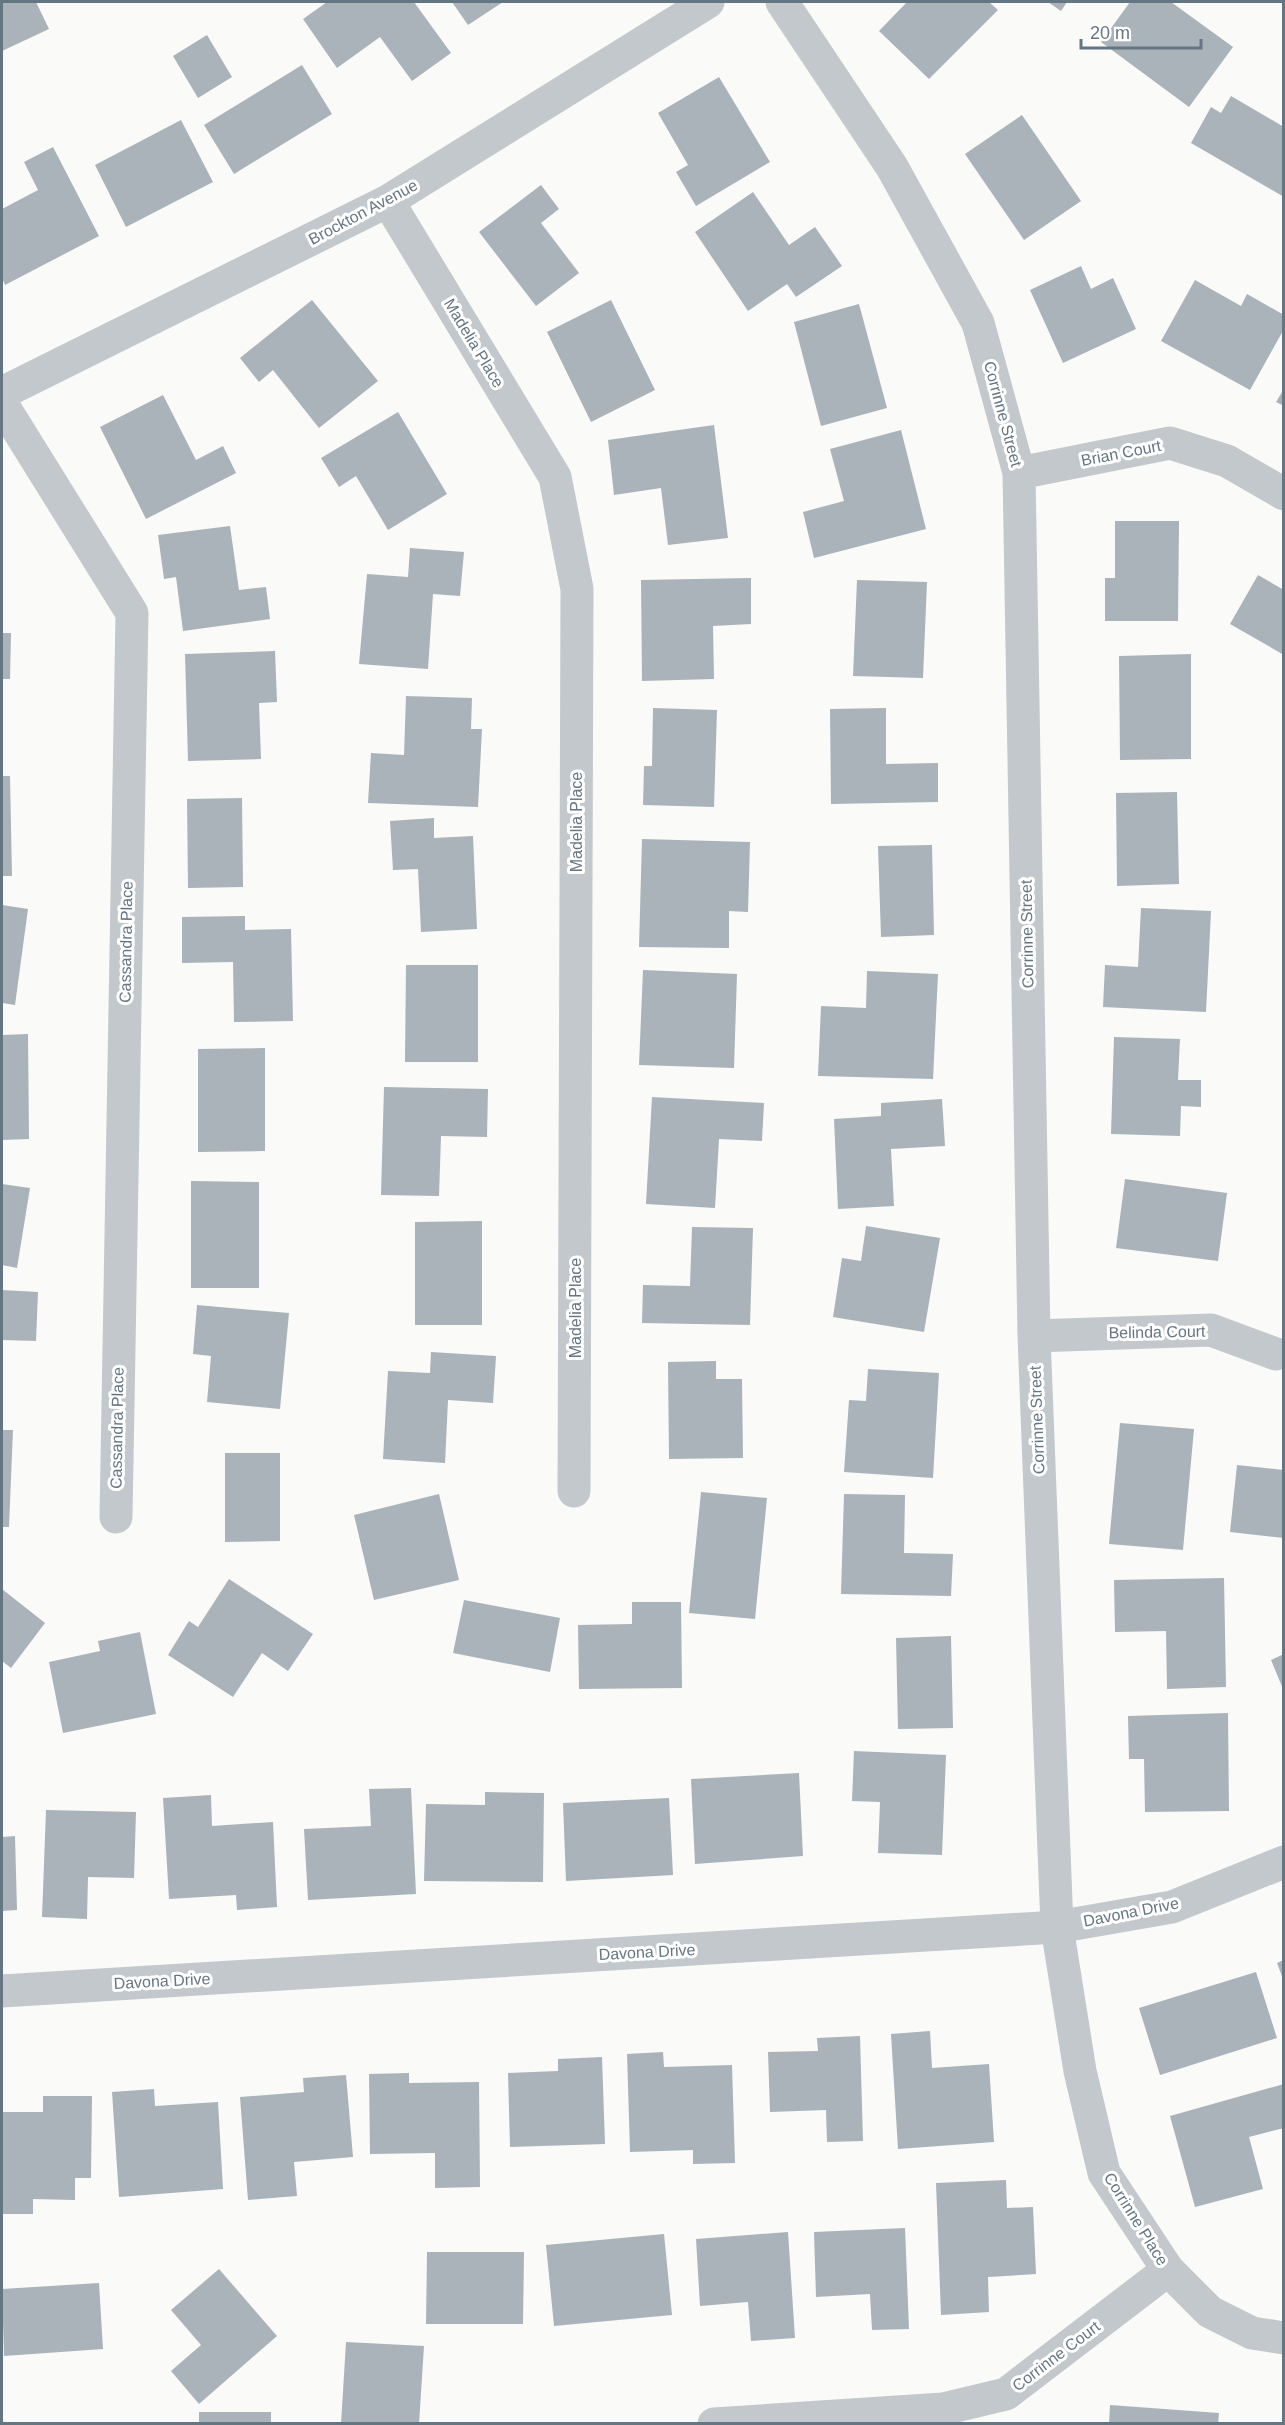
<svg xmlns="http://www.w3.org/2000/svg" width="1285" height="2425" font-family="Arial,sans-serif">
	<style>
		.building { fill: #aab3b9 }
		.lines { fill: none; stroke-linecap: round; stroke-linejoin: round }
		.minor { stroke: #c3c8cc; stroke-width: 33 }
		.tertiary { stroke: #c3c8cc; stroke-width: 33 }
		.labels { text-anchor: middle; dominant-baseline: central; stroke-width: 6; stroke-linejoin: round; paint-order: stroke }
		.street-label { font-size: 16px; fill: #657683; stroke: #fff }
	</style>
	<rect width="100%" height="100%" fill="#fafaf8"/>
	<path class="building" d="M2,2H36L49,29L2,51Z
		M327,2H414L451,53L412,81L380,37L337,68L303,19Z
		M452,2H503L468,25Z
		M907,2H989L998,10L929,79L879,31Z
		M1048,2H1067L1061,11Z
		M1130,2H1171L1233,47L1189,107L1101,42Z
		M207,35L232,77L198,98L173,56Z
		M302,65L332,114L234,174L204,125Z
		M719,77L770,162L696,206L676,172L688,165L658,113Z
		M1231,96L1284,127V197L1191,143L1211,107L1221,113Z
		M1022,115L1081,201L1024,240L965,154Z
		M181,120L213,182L126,227L95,165Z
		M53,147L99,236L5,285L2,278V209L38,190L24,162Z
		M541,185L559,209L541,223L579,273L536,306L479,232Z
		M753,192L789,245L815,227L842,266L796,297L787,284L748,311L695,232Z
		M1081,266L1091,289L1113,278L1136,329L1063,363L1030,290Z
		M1195,280L1241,306L1247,294L1284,315V329L1250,390L1161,341Z
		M312,300L378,381L319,428L273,370L259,382L240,358Z
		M611,300L655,390L591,422L547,332Z
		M859,304L887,408L821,426L794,322Z
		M1284,389V406L1276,402Z
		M163,395L196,460L223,446L236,473L146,519L100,427Z
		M398,412L447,494L388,530L356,476L339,487L321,458Z
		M714,425L728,538L668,545L661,488L614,495L608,440Z
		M901,430L926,529L814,558L803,512L844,501L830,449Z
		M1115,521H1179L1178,621H1105V578H1115Z
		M230,526L239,590L266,587L270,619L183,631L176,577L164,579L158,535Z
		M410,548L464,552L460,596L433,594L428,669L359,664L367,574L408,577Z
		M1258,575L1284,590V655L1230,624Z
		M751,578V624L713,626L714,679L642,681L641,580Z
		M857,580L927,582L923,678L853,676Z
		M2,633H11L10,679H2Z
		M275,651L277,702L259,703L261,759L188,761L185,654Z
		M1191,654V759L1120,760L1119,656Z
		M406,696L472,698L471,729H482L478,807L368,803L371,753L404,755Z
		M653,708L717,710L714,807L643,805L644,766H652Z
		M886,708V764L938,763V802L831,804L830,709Z
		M2,776H10L12,876H2Z
		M1177,792L1179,884L1117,886L1116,793Z
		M242,798L243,887L188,888L187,799Z
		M434,818V838L473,836L477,929L421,932L418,869L393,870L390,821Z
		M642,839L750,842L748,912L729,911V948L639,947Z
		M932,845L934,935L881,937L878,846Z
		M2,905L28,909L15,1005L2,1003Z
		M1141,908L1211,911L1206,1012L1103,1007L1105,965L1138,967Z
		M245,916V930L291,929L293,1021L234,1022L233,962L182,963V917Z
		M406,965H478V1062H405Z
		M643,970L737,974L734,1068L639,1065Z
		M867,971L938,974L933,1079L818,1076L821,1006L866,1008Z
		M28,1034L29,1139L2,1140V1035Z
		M1114,1037L1180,1039L1178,1080H1201V1107L1181,1106L1180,1136L1111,1134Z
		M265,1048V1151L198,1152V1049Z
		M384,1087L488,1089L487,1137L441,1136L439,1196L381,1195Z
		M652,1097L764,1103L762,1141L719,1139L715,1208L646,1204Z
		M942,1099L945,1146L891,1149L894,1206L838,1209L834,1119L881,1116V1103Z
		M1125,1179L1227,1193L1218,1261L1116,1248Z
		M191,1181L259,1182V1288H191Z
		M2,1184L30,1188L17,1268L2,1265Z
		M482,1221V1325H415V1222Z
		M866,1226L940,1238L924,1332L833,1317L842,1258L861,1261Z
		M692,1227L753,1228L750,1325L642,1323L643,1285L690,1286Z
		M2,1290L38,1292L36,1341L2,1340Z
		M197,1305L289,1313L280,1409L207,1402L211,1356L193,1354Z
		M431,1352L496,1356L493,1403L448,1400L445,1463L383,1459L388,1371L430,1373Z
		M716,1361V1379H742L743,1458L669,1459L668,1362Z
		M868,1369L939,1373L933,1478L844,1472L849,1400L866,1401Z
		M1120,1423L1194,1429L1183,1550L1109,1544Z
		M2,1430H13L9,1527H2Z
		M225,1453H280V1541L225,1542Z
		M1237,1465L1284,1470V1538L1230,1532Z
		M701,1492L767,1498L755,1619L689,1613Z
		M439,1494L459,1580L374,1600L354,1515Z
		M844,1494L905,1495L904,1553L953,1554L951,1596L841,1594Z
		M1224,1578L1226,1687L1167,1689L1166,1631L1115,1632L1114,1580Z
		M229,1579L313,1634L288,1671L262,1653L233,1697L168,1655L189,1621L198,1627Z
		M2,1589L45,1623L11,1668L2,1661Z
		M464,1600L560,1618L550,1672L453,1653Z
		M632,1602H681L682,1688L579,1689L578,1625L632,1624Z
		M140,1632L156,1714L63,1733L49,1662L100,1651L98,1641Z
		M951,1636L953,1728L898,1729L896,1638Z
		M1284,1654V1689H1283L1271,1660Z
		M1228,1713L1229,1811L1145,1812L1144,1759H1129L1128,1716Z
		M854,1751L946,1755L942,1855L878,1853L880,1802L852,1801Z
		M799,1773L803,1856L695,1864L691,1779Z
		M411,1788L416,1894L308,1900L304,1829L371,1826L369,1789Z
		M485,1792L544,1793L543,1882L424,1881L426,1804L485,1805Z
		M211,1795L212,1826L273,1822L277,1907L237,1910L236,1895L169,1899L163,1798Z
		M669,1798L673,1875L566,1881L563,1803Z
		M46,1810L136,1812L134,1878L88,1877L87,1919L42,1917Z
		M15,1836L17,1910L2,1911V1837Z
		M1284,1960V1979H1283L1277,1963Z
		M1256,1972L1277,2038L1160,2075L1139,2008Z
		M930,2031L932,2068L989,2064L994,2142L898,2149L891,2034Z
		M860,2036L863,2141L827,2142L826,2110L770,2112L768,2052L818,2051L817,2038Z
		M663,2052L664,2067L732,2065L735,2163L693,2164V2150L630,2152L627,2054Z
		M602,2057L605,2144L510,2147L508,2073L558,2071V2059Z
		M409,2073V2083L479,2082L480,2187L435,2188V2153L370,2154L369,2074Z
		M346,2075L353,2157L294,2162L297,2196L248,2200L240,2097L304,2092L303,2078Z
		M1284,2084V2128L1249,2137L1263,2189L1195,2207L1170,2116Z
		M154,2089L155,2106L218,2102L223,2189L119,2197L112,2092Z
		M43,2096H92L91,2178H75V2200L33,2199V2214H2V2112H43Z
		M1006,2180L1007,2208L1033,2207L1036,2274L988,2277L989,2312L941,2315L936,2183Z
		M905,2228L909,2329L872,2330L870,2294L816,2297L814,2232Z
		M788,2232L795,2338L751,2341L748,2302L700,2306L696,2239Z
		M664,2234L672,2315L554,2326L546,2245Z
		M427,2252H524L523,2324H426Z
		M219,2269L277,2336L199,2404L171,2371L201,2345L171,2310Z
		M99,2283L103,2349L4,2356L2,2289Z
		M346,2342L424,2346L419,2424H341Z
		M1110,2405L1219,2413L1218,2424H1109Z
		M199,2412H271V2424H199Z"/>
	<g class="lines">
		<path class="minor" d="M782,2L892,167L978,323L1019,473L1034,1336L1057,1927L1080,2071L1104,2173L1168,2270L1210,2312L1252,2333L1284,2338
			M388,201L555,477L577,589L574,1491
			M2,393L388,201L708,2
			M2,404L132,613L116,1517
			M1019,473L1170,443L1227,461L1284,494
			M1034,1336L1211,1330L1276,1354
			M714,2424L943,2409L1006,2394L1168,2270"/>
		<path class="tertiary" d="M2,1991L1057,1927L1172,1907L1284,1862"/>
	</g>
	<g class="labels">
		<g class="street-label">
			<text transform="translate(363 212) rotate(-28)">Brockton Avenue</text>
			<text transform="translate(474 343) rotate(59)">Madelia Place</text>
			<text transform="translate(1003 414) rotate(75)">Corrinne Street</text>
			<text transform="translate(1121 453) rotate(-11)">Brian Court</text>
			<text transform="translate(576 822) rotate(-90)">Madelia Place</text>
			<text transform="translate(1027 934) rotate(-91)">Corrinne Street</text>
			<text transform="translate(126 942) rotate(-89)">Cassandra Place</text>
			<text transform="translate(575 1308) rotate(-90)">Madelia Place</text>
			<text transform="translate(1157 1332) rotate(-1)">Belinda Court</text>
			<text transform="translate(1037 1420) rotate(-92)">Corrinne Street</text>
			<text transform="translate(117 1428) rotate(-89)">Cassandra Place</text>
			<text transform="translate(1131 1912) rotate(-11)">Davona Drive</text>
			<text transform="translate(647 1952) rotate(-3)">Davona Drive</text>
			<text transform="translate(162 1981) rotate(-3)">Davona Drive</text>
			<text transform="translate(1136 2219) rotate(58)">Corrinne Place</text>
			<text transform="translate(1056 2356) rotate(-37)">Corrinne Court</text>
		</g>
	</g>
	<rect width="1285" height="2425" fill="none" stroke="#657683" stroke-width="6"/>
	<path d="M1081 39v9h120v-9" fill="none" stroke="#657683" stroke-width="3"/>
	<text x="1090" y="39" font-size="18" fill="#657683" stroke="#ffffff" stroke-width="4.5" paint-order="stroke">20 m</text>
</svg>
